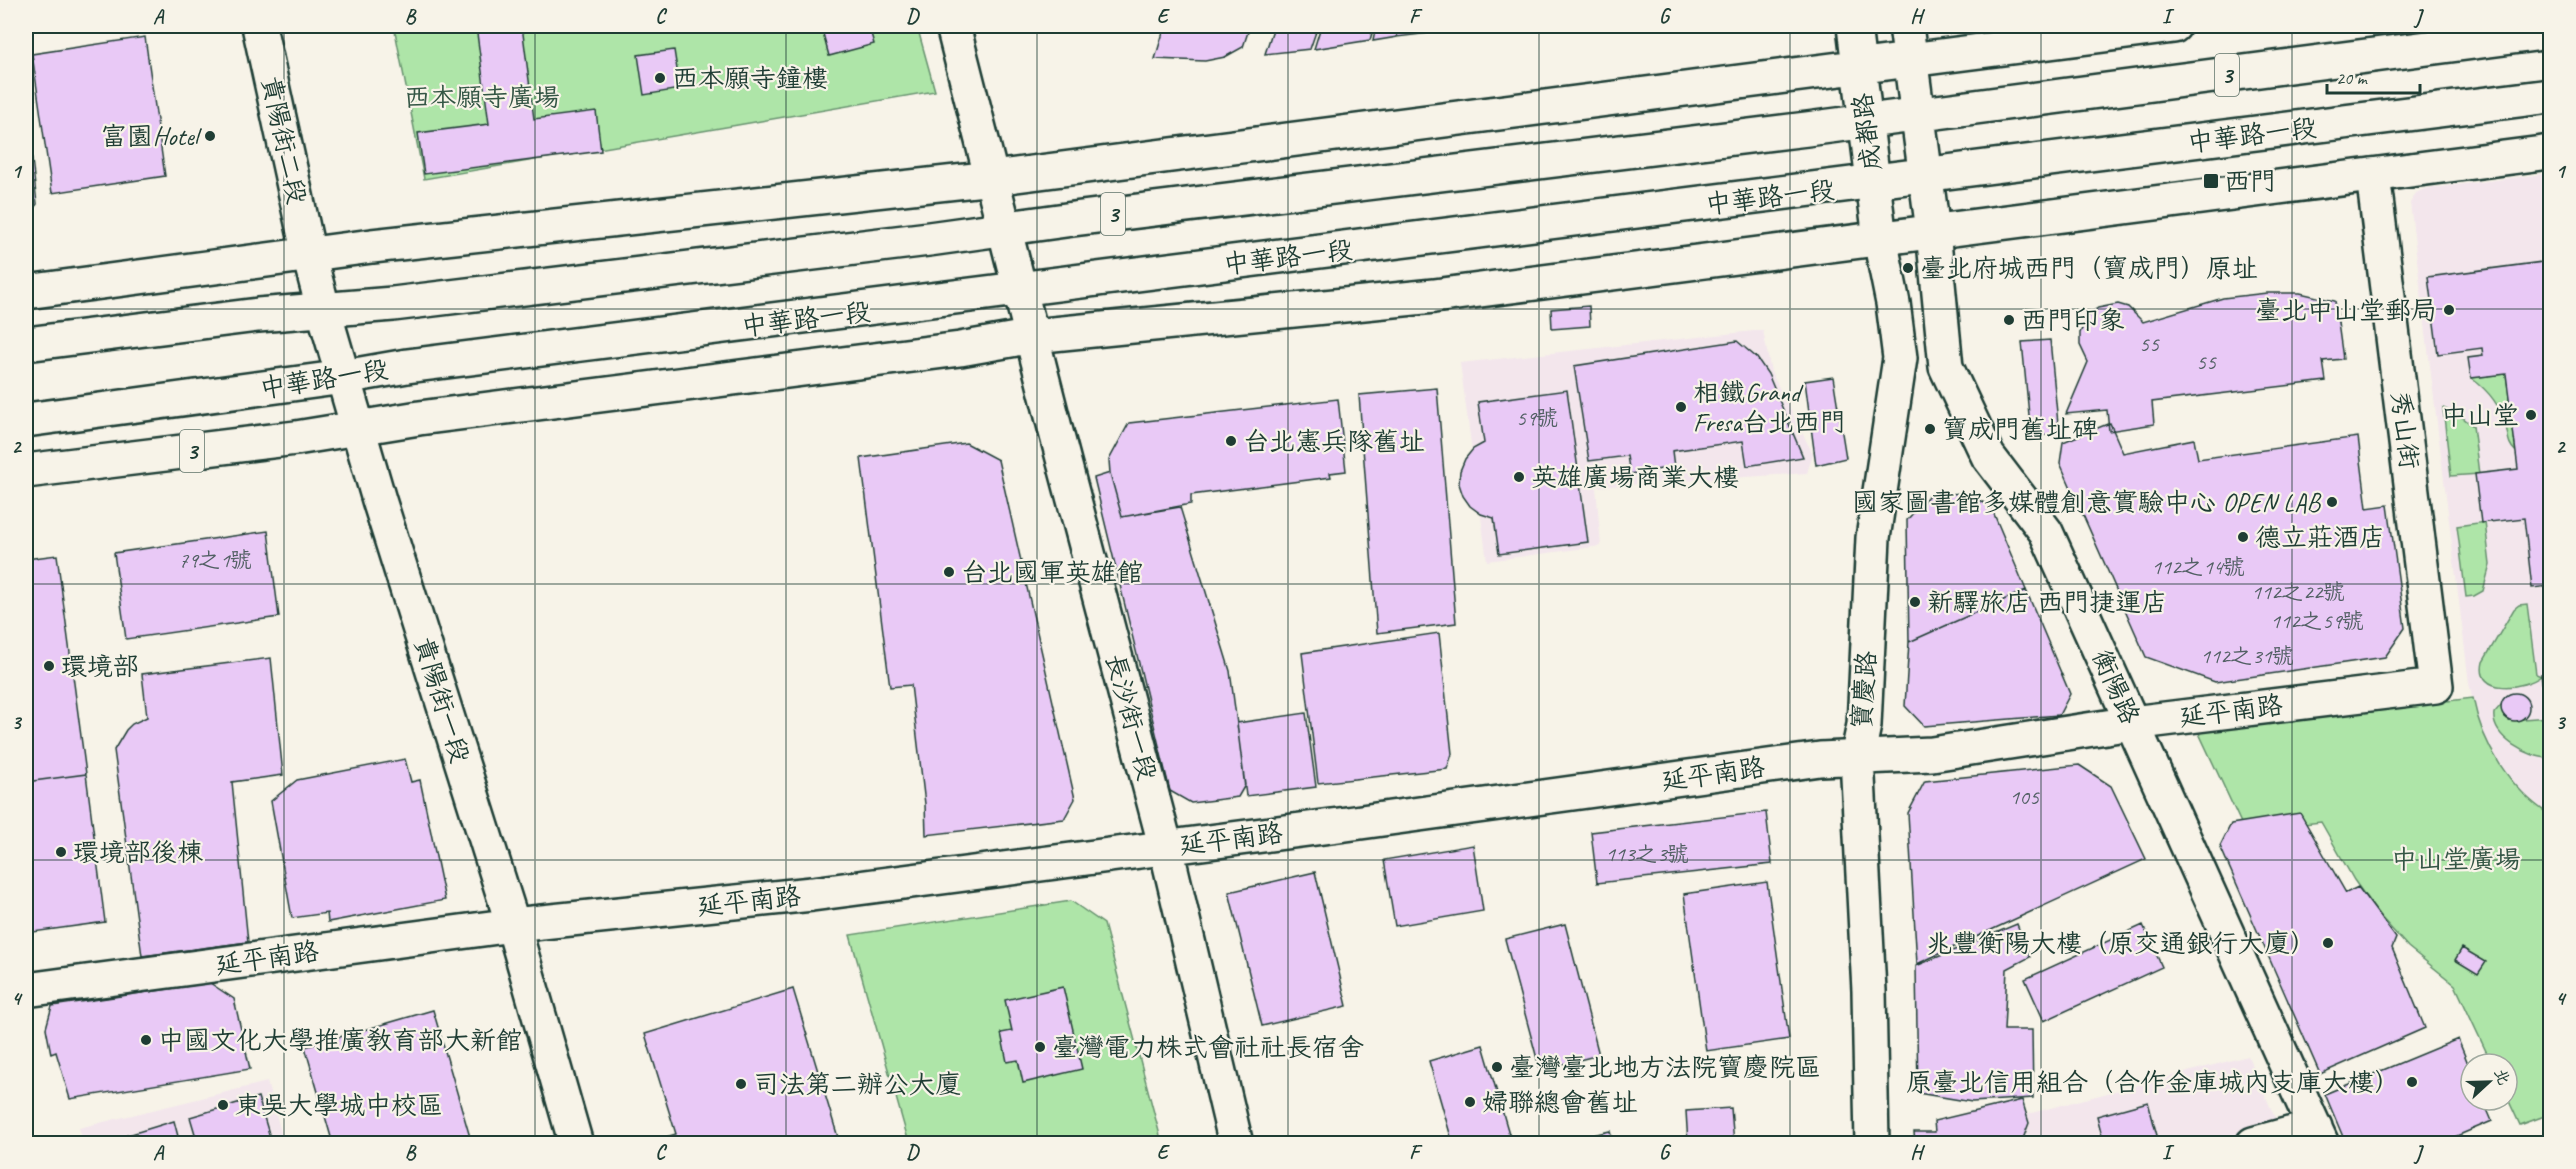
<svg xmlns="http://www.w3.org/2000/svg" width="2576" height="1169" font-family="Caveat,'LXGW WenKai TC',sans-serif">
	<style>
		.built { fill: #f3e6ec }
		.green { fill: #aee5a8; stroke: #66916e; stroke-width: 1.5 }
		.building { fill: #e9c9f6; stroke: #1f3d34; stroke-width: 1.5 }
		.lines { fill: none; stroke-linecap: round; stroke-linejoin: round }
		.minor-casing { stroke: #1f3d34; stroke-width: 38 }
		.major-casing { stroke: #1f3d34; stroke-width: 38 }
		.minor { stroke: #f7f3e8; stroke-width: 33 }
		.major { stroke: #f7f3e8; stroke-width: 33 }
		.grid { fill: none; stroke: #1f3d34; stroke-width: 1.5; stroke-opacity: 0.55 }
		.poi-dot { fill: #1f3d34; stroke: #f7f3e8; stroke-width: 2 }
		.labels { text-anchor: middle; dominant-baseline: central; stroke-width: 4.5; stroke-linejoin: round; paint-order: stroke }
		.number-label { font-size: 22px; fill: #526064 }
		.shield { fill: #f7f3e8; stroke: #60746a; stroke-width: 1.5 }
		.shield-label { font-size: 24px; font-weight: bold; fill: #1f3d34 }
		.poi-label { font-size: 26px; fill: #1f3d34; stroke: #f7f3e8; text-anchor: start }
		.park-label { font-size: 26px; fill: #345645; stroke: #f7f3e8 }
		.street-label { font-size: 26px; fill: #1f3d34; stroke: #f7f3e8 }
		.neatline { fill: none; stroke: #1f3d34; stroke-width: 2 }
		.grid-label { font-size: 20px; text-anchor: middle; font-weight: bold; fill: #1f3d34 }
	</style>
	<rect width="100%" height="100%" fill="#f7f3e8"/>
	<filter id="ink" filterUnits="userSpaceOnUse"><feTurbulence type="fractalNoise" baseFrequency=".0167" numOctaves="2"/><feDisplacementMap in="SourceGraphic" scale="12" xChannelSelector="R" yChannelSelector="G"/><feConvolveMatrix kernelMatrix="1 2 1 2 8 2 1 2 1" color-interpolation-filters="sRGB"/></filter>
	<g filter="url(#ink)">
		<path class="built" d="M1916,26H1994L1918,35Z
			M2550,173V815L2519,789L2500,765L2486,740L2475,712L2469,683L2410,203L2416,193L2424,189Z
			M1763,330L1771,372L1813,454L1807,473L1596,487L1601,546L1487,561L1460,363Z
			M2248,1056L2286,1143L1921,1142Z
			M267,1082L284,1143H84L79,1128Z"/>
		<path class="green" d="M394,26H917L935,91L424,179Z
			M2506,374L2516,452C2507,443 2509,438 2506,427C2501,406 2488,390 2471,378Z
			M2443,408L2463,418L2473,426L2479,474L2451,476Z
			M2485,522L2490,565L2483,591L2474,596L2466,597L2457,526Z
			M2527,604L2536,674L2541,676C2525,689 2475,696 2483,662L2514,609L2519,605Z
			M2445,697L2448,701L2473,698C2482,745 2510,789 2550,815V1114L2520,1125L2507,1097V1064H2492L2455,985L2408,947L2379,915L2354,880L2321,822L2252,830L2248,838L2198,731Z
			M2501,705L2504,716L2510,720L2550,717V758C2529,758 2491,738 2494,713Z
			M1071,901L1104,924L1162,1143H909L850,935Z"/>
		<path class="building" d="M476,26H522L534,119L596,111L601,151L424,174L418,133L489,124Z
			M821,26H869L874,44L829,56Z
			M1165,26H1250L1243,47L1225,57L1205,61L1155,59Z
			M1274,26H1318L1310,49L1265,54Z
			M1321,26H1374L1370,40L1314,49Z
			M1376,26H1398L1397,37L1373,41Z
			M1398,26H1428L1429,33L1397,37Z
			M1449,26H1473V28L1450,31Z
			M145,37L165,176L52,193L32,54Z
			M674,50L680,89L644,95L638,55Z
			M26,106L37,204L26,218Z
			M2550,261V586L2532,588L2524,518L2481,523L2475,474L2518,469L2506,374L2471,378L2468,358L2483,356L2482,348L2438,354L2428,277Z
			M2267,293H2300L2335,301L2343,359L2323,361L2326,381L2152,402L2154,424L2109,431L2107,410L2066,414L2088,362L2080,345V333L2089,314L2098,308L2118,304L2128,307L2143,322L2223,298Z
			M1589,306L1590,326L1552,329L1551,309Z
			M2050,340L2059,434L2031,436L2022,342Z
			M1737,341L1757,358L1768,374L1803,457L1747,466L1743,441L1672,451L1674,467L1630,474L1627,456L1589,461L1574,366Z
			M1833,377L1846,458L1816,465L1805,381Z
			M1437,388L1456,623L1377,633L1359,395Z
			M1567,390L1588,542L1499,554L1494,518L1481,514L1470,506L1463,496L1459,484L1460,471L1465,459L1473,449L1484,443L1478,402Z
			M1338,399L1346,471L1330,473L1331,477L1191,495V504L1122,517L1110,473L1109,460L1129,423Z
			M2110,423L2123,453L2194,439L2198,459L2358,437L2367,508L2388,505L2405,628L2385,657L2215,682L2146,657L2060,463L2063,442Z
			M966,443L998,460L1075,799L1064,819L926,835L925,804L911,685L890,687L861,458Z
			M1110,473L1122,517L1180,507L1230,671L1245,785L1238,797L1191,803L1170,791L1094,478Z
			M1967,493L1991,507L2026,590L1909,642L1907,520L1929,495Z
			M268,531L279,617L126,639L114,553Z
			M57,555L86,774L26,782V559Z
			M2026,590L2070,694L2059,715L1924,726L1905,706L1909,642Z
			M1439,633L1452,754L1447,769L1318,783L1302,653Z
			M271,658L283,775L232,782L248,942L142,956L114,750L126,730L132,724L147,717L142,674Z
			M2550,673V717L2547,718L2541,674Z
			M2501 707a14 14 0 1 1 28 0a14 14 0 1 1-28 0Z
			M1306,713L1316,787L1246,796L1237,723Z
			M405,759L411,782L420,780L445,900L328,922L327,913L292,918L271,801L297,780Z
			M2079,765L2111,786L2146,859L1917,964L1908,813L1925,781Z
			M86,774L105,922L26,933V782Z
			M1766,812L1772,864L1597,883L1591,832Z
			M2300,813L2346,893L2358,887L2396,938L2392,948L2425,1028L2320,1074L2220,846L2231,824Z
			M1473,845L1483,911L1395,926L1384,860Z
			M1315,872L1347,1006L1262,1026L1229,892Z
			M1767,882L1789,1039L1706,1051L1684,894Z
			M1565,924L1599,1055L1540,1070L1505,939Z
			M2017,924L2030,957L2007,969L2004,1030H2032L2033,1098L1972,1102L1918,1093L1916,966Z
			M2143,925L2162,967L2044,1021L2025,979Z
			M2462,948L2486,962L2478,974L2455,960Z
			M210,983L234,999L250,1069L70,1099L56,1052L51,1054L46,1028L52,1006Z
			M1063,987L1082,1069L1023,1083L1018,1060L1007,1062L1001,1033L1012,1031L1005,1000Z
			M793,989L840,1144H657L656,1140L676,1134L645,1034Z
			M433,1010L472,1144H333L305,1047Z
			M2458,1039L2471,1071V1100H2483L2492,1121L2438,1144H2346L2325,1094Z
			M1483,1045L1512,1144H1453L1429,1061Z
			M258,1097L272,1144H198L190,1117Z
			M2022,1100L2029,1123L2021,1144H1915L1914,1132H1935L1934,1121Z
			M2148,1102L2159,1143L2104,1144L2097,1116Z
			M1731,1108L1734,1144H1688L1686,1111Z
			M174,1121L180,1144H105V1142Z
			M1610,1131L1613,1144H1554Z"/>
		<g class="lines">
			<defs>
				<path id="minor" d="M259,26L309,255L323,308L379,500L513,925L576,1144
					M953,26L1055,428L1166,848L1236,1144
					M1933,231L1946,367L1988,456L2046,532L2322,1144
					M26,990L513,925L812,894L1339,825L1820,759L1932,754L2132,723L2436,686L2373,175
					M1872,1144L1869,991L1857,758L1864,725L1873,538L1900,358L1893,303L1880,239
					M2253,1144L2315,1127"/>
				<path id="major" d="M1854,26L1880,239
					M1906,26L1933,231
					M26,292L372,246L993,178L2174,26
					M26,344L258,315L393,304L929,239L1073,219L1807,129L2550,32
					M26,420L344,377L407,366C1122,282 1836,189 2550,96
					M26,471L296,438L419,418L960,349L1033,336L1434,296L2550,152"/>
			</defs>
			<use href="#minor" class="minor-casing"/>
			<use href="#major" class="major-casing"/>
			<use href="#minor" class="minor"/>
			<use href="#major" class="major"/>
		</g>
	</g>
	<path class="grid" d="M284,26V1144M535,26V1144M786,26V1144M1037,26V1144M1288,26V1144M1539,26V1144M1790,26V1144M2041,26V1144M2292,26V1144M26,309H2550M26,584H2550M26,860H2550"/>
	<g class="poi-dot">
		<circle cx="660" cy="78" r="6"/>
		<circle cx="210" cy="136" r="6"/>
		<rect x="2203" y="173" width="16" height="16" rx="3"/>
		<circle cx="1908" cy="268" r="6"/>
		<circle cx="2449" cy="310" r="6"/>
		<circle cx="2009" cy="320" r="6"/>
		<circle cx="1681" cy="407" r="6"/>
		<circle cx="2531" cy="415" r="6"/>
		<circle cx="1930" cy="429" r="6"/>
		<circle cx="1231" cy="441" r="6"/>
		<circle cx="1519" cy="477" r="6"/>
		<circle cx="2332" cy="502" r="6"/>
		<circle cx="2243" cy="537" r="6"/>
		<circle cx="949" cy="572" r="6"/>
		<circle cx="1915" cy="602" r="6"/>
		<circle cx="49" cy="666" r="6"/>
		<circle cx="61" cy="852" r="6"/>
		<circle cx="2328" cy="943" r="6"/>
		<circle cx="146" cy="1040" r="6"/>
		<circle cx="1040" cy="1047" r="6"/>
		<circle cx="1497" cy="1067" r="6"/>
		<circle cx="2412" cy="1082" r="6"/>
		<circle cx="741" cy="1084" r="6"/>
		<circle cx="1470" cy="1102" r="6"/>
		<circle cx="223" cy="1105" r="6"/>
	</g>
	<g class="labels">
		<g class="number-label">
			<text x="2149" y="344">55</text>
			<text x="2206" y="362">55</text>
			<text x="1537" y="418">59號</text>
			<text x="215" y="560">79之1號</text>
			<text x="2198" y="567">112之14號</text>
			<text x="2298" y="592">112之22號</text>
			<text x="2317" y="621">112之59號</text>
			<text x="2247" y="656">112之31號</text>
			<text x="2024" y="797">105</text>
			<text x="1647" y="854">113之3號</text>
		</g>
		<g class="shield">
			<rect x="2215" y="54" width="24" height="42" rx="4.5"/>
			<rect x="1101" y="193" width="24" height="42" rx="4.5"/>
			<rect x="180" y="430" width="24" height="42" rx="4.5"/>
		</g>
		<g class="shield-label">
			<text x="2227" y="75">3</text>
			<text x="1113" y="214">3</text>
			<text x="192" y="451">3</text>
		</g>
		<g class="poi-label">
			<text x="672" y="78">西本願寺鐘樓</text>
			<text x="198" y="136" text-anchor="end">富園Hotel</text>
			<text x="2224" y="181">西門</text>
			<text x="1920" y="268">臺北府城西門（寶成門）原址</text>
			<text x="2437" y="310" text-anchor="end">臺北中山堂郵局</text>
			<text x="2021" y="320">西門印象</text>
			<text x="1693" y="392">相鐵Grand<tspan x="1693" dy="30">Fresa台北西門</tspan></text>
			<text x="2519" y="415" text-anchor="end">中山堂</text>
			<text x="1942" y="429">寶成門舊址碑</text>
			<text x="1243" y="441">台北憲兵隊舊址</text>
			<text x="1531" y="477">英雄廣場商業大樓</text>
			<text x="2320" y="502" text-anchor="end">國家圖書館多媒體創意實驗中心 OPEN LAB</text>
			<text x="2255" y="537">德立莊酒店</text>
			<text x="961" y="572">台北國軍英雄館</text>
			<text x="1927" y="602">新驛旅店 西門捷運店</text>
			<text x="61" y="666">環境部</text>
			<text x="73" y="852">環境部後棟</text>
			<text x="2316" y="943" text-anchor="end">兆豐衡陽大樓（原交通銀行大廈）</text>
			<text x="158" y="1040">中國文化大學推廣教育部大新館</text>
			<text x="1052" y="1047">臺灣電力株式會社社長宿舍</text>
			<text x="1509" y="1067">臺灣臺北地方法院寶慶院區</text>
			<text x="2400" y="1082" text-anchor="end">原臺北信用組合（合作金庫城內支庫大樓）</text>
			<text x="753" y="1084">司法第二辦公大廈</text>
			<text x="1482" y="1102">婦聯總會舊址</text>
			<text x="235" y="1105">東吳大學城中校區</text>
		</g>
		<g class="park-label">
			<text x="482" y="97">西本願寺廣場</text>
			<text x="2456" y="859">中山堂廣場</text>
		</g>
		<g class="street-label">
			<text transform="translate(1867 132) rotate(-97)">成都路</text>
			<text transform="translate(2252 135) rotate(-7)">中華路一段</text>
			<text transform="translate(284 140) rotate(78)">貴陽街二段</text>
			<text transform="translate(1770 197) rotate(-7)">中華路一段</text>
			<text transform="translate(1288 257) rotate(-7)">中華路一段</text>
			<text transform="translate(806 319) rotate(-7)">中華路一段</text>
			<text transform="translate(324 379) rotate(-9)">中華路一段</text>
			<text transform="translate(2405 430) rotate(83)">秀山街</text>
			<text transform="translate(2116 687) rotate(66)">衡陽路</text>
			<text transform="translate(1864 690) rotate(-86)">寶慶路</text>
			<text transform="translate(442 700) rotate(73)">貴陽街一段</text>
			<text transform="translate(2231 711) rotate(-7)">延平南路</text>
			<text transform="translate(1131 717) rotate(75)">長沙街一段</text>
			<text transform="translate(1713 774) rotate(-8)">延平南路</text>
			<text transform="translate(1231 839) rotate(-7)">延平南路</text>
			<text transform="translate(749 901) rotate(-6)">延平南路</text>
			<text transform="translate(267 958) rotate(-8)">延平南路</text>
		</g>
	</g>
	<rect width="2576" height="1169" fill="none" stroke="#f7f3e8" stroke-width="66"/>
	<g transform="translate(2489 1082) rotate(68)"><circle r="28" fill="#f7f3e8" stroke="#a1aaa0" stroke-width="1.5"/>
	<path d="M0-4.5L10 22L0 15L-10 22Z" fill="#1f3d34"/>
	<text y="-9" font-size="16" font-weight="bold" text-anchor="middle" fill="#1f3d34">北</text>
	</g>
	<path d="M2327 84v9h93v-9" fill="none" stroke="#1f3d34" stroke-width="3"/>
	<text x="2336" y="84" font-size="18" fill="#1f3d34" stroke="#f7f3e8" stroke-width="4.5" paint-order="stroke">20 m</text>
	<rect x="33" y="33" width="2510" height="1103" class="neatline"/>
	<g class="grid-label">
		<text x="158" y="23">A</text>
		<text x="410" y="23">B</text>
		<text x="660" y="23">C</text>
		<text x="912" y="23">D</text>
		<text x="1162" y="23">E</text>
		<text x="1414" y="23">F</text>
		<text x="1664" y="23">G</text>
		<text x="1916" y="23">H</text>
		<text x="2166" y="23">I</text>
		<text x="2418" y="23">J</text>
		<text x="16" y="178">1</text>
		<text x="2560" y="178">1</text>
		<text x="16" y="453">2</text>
		<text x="2560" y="453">2</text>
		<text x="16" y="729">3</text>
		<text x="2560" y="729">3</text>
		<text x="16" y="1005">4</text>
		<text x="2560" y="1005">4</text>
		<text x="158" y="1159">A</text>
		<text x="410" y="1159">B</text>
		<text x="660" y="1159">C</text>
		<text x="912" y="1159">D</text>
		<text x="1162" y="1159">E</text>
		<text x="1414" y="1159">F</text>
		<text x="1664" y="1159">G</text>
		<text x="1916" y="1159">H</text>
		<text x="2166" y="1159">I</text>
		<text x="2418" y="1159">J</text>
	</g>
</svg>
